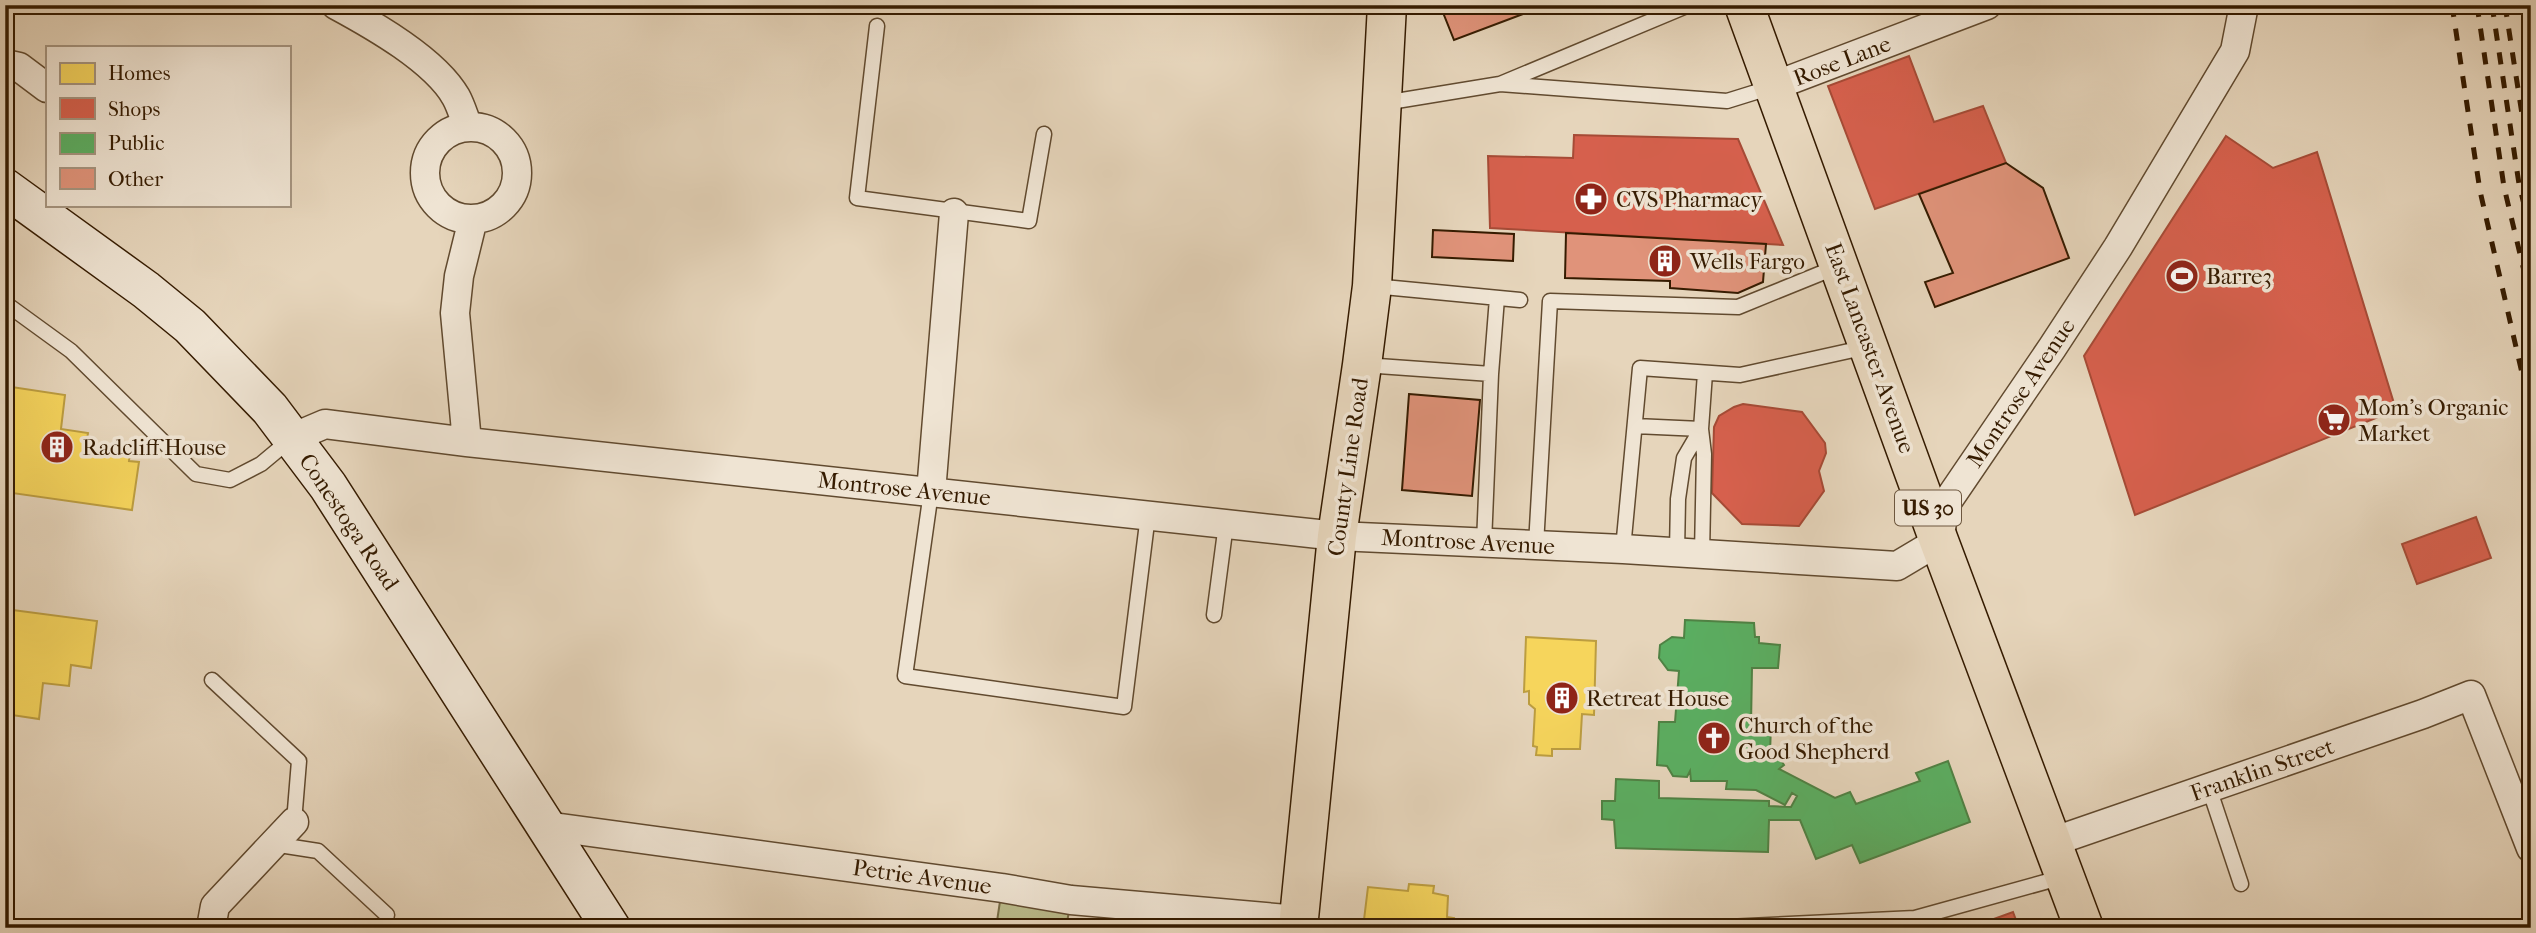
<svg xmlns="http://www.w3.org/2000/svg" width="2536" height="933" font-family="'IM FELL French Canon',serif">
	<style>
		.green { fill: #bbbc8c; stroke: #786c46; stroke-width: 2 }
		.homes { fill: #f6d55c; stroke: #bc9d40; stroke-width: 2 }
		.shops { fill: #d6604d; stroke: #a64b36; stroke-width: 2 }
		.public { fill: #5aae61; stroke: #4f8244; stroke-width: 2 }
		.building { fill: #e0937a; stroke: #351b00; stroke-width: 2 }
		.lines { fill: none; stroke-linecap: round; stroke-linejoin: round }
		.lane-casing { stroke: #614a2f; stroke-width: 17 }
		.street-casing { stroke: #614a2f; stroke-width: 31 }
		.secondary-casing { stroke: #351b00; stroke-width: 41 }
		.primary-casing { stroke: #351b00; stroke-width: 41 }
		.highway-casing { stroke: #351b00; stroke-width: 41 }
		.lane { stroke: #efe4d3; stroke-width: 14 }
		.street { stroke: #efe4d3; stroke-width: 28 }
		.secondary { stroke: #efe4d3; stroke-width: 38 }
		.primary { stroke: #e6d5bb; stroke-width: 38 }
		.highway { stroke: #e6d5bb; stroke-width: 38 }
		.rail { stroke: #351b00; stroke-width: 5; stroke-dasharray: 12 12; stroke-linecap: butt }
		.labels { text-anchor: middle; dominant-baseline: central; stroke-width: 7; stroke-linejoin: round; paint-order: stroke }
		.shield { fill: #efe4d3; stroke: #6d573f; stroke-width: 2 }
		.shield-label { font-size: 21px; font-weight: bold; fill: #351b00 }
		.street-label { font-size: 23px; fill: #351b00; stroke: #efe4d3 }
		.poi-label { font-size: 23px; fill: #351b00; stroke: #efe4d3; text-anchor: start }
	</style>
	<rect width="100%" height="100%" fill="#e6d5bb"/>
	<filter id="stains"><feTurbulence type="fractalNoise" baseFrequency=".00286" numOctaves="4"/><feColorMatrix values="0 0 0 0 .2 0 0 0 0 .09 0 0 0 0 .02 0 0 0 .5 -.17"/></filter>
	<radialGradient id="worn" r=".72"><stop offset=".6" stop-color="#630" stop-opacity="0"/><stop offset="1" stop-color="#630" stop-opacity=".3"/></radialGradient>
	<path class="green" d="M1002,888L1071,900L1066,928H996Z"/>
	<path class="homes" d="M5,386L65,395L61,429L88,433L86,444L130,450L129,461L139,462L132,510L5,492Z
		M5,609L97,621L91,668L71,665L69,686L43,683L39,719L5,714Z
		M1526,637L1596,641L1594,715L1582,714L1580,749H1552V756L1536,755L1537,747L1533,746L1535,709L1529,704V691L1524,692Z
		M1409,884L1434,886L1433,893L1448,896L1447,917L1454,918L1453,928H1363L1368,887L1408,891Z"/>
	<path class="shops" d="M1909,56L1934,122L1983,106L2006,163L1875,209L1828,86Z
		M1574,135L1738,139L1783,245L1490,228L1488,156L1573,158Z
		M2226,136L2273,168L2317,152L2396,410L2135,515L2084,356Z
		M1743,404L1802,412L1825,443L1826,453L1819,471L1824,491L1799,526L1742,524L1712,493L1714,427L1719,416L1734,407Z
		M2476,517L2491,558L2417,584L2402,544Z
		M2013,912L2019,928H1969Z"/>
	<path class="public" d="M1685,620L1754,623L1755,637H1759V643L1780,645L1778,668H1752L1751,725H1771L1770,754L1775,751L1784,765L1779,769L1835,798L1850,792L1856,804L1920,781L1916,773L1948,761L1970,822L1860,863L1852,845L1816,859L1800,820H1769L1768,852L1616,848L1614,820L1602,819V801H1615L1616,779L1659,781V798L1769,801V806L1791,807L1797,796L1792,793L1785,805L1756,790L1726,789L1727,781H1691L1690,771L1687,777L1673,776L1667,766L1657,765L1659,722H1675L1679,671L1668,670L1659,658L1660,645L1672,637L1684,638Z"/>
	<path class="building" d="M1440,5H1547L1454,40Z
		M2006,163L2043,188L2069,258L1935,307L1925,282L1953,273L1919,194Z
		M1433,230L1514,234L1513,261L1432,257Z
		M1566,233L1766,244L1763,282L1738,293L1670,288V281L1565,278Z
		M1409,394L1480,400L1472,496L1402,490Z"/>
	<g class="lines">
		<defs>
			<path id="lane" d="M1689,5L1500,84L1727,101L1772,87
				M877,26L857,198L1029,221L1044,134
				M1384,103L1500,84
				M1373,286L1520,300
				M5,303L71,351L196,474L230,480L261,464L291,439
				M1364,365L1491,374L1484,543
				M1491,374L1497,298
				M1635,426L1701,429L1704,454L1702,554
				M931,492L905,676L1124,707L1148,515
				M1536,545L1550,301L1738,307L1839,266
				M1623,549L1640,368L1740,375L1867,347
				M1677,552L1678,499L1684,458L1701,429L1705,373
				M1214,615L1226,524
				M212,680L299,761L294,822
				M2209,788L2241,884
				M273,844L318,851L387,915
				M1706,928L1915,918L2063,877"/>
			<path id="street" d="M336,5C373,25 435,60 456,97C461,106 464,117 468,127
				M5,64L19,67L47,88
				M1774,86L1987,5
				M425 173a46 46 0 1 1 92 0a46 46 0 1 1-92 0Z
				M292,438L325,424L467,442L1337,536L1623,549L1897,566L1939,541L1945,505L2052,348L2118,247L2235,51L2244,5
				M467,442L455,313L459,276L473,219
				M931,492L954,213
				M546,826L1002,888L1071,900L1299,920
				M2052,842L2423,714L2471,695L2531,848
				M211,928L215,906L294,822"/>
			<path id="secondary" d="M5,188L146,290L190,326L270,409L328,486L611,928"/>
			<path id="primary" d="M1298,928L1337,536L1362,365L1372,286L1387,5"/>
			<path id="highway" d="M1744,5L1939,541L2084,928"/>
		</defs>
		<use href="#lane" class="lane-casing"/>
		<use href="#street" class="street-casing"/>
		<use href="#secondary" class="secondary-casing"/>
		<use href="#primary" class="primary-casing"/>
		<use href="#highway" class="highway-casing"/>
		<use href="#lane" class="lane"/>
		<use href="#street" class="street"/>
		<use href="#secondary" class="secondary"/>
		<use href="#primary" class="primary"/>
		<use href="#highway" class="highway"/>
		<path class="rail" d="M2452,5L2480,191L2531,412
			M2477,5L2504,187L2531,300
			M2492,5L2519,184L2531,233
			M2505,5L2531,172"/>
	</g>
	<defs>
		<symbol id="pharmacy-disc" viewBox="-11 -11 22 22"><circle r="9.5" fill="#8f2418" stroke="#efe4d3"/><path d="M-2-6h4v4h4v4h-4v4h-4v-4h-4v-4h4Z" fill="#fff"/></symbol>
		<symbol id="building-disc" viewBox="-11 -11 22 22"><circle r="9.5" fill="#8f2418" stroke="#efe4d3"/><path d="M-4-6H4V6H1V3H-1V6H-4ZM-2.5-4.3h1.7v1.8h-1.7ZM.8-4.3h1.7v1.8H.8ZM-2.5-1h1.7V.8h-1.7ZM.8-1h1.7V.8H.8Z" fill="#fff"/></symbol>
		<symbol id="stadium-disc" viewBox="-11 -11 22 22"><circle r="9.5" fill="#8f2418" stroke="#efe4d3"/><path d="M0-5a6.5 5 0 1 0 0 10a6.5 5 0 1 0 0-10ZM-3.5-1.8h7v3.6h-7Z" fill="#fff"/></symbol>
		<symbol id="supermarket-disc" viewBox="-11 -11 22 22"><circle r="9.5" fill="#8f2418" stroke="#efe4d3"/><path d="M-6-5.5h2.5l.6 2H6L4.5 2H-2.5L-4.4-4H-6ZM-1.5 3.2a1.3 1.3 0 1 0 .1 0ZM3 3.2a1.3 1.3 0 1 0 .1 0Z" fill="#fff"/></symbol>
		<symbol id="church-disc" viewBox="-11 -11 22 22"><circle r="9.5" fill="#8f2418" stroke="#efe4d3"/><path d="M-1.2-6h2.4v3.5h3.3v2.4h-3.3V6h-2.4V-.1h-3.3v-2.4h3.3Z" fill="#fff"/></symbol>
	</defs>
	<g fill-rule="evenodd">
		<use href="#pharmacy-disc" x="1572" y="180" width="38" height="38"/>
		<use href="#building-disc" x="1646" y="242" width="38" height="38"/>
		<use href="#stadium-disc" x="2163" y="257" width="38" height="38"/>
		<use href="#supermarket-disc" x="2315" y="401" width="38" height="38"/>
		<use href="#building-disc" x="38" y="428" width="38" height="38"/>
		<use href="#building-disc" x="1543" y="679" width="38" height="38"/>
		<use href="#church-disc" x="1695" y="719" width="38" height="38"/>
	</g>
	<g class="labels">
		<rect class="shield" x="1895" y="490.5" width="66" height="35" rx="5"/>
		<g class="shield-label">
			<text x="1928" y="508">US 30</text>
		</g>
		<g class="street-label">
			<text transform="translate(1842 61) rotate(-21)">Rose Lane</text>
			<text transform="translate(1870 348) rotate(70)">East Lancaster Avenue</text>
			<text transform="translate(2021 393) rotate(-56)">Montrose Avenue</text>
			<text transform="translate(1348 467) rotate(-82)">County Line Road</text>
			<text transform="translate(904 489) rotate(6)">Montrose Avenue</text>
			<text transform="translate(349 522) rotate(56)">Conestoga Road</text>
			<text transform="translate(1468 542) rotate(3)">Montrose Avenue</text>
			<text transform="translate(2262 770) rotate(-19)">Franklin Street</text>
			<text transform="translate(922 877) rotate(8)">Petrie Avenue</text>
		</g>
		<g class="poi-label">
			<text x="1616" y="199">CVS Pharmacy</text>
			<text x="1690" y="261">Wells Fargo</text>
			<text x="2206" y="276">Barre3</text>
			<text x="2358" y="407">Mom's Organic<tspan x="2358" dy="26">Market</tspan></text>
			<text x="82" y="447">Radcliff House</text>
			<text x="1586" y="698">Retreat House</text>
			<text x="1738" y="725">Church of the<tspan x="1738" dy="26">Good Shepherd</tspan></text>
		</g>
	</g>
	<rect width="2536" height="933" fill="none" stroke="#e6d5bb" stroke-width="28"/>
	<rect x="7" y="7" width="2522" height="919" fill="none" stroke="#351b00" stroke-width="3.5"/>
	<rect x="14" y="14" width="2508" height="905" fill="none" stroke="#351b00" stroke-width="2"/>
	<rect x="46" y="46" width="245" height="161" fill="#efe4d3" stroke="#a5947f" stroke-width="2"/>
	<rect x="60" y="63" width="35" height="21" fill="#f6d55c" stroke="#a5947f" stroke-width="2"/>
	<text x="108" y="80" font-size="21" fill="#351b00">Homes</text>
	<rect x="60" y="98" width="35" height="21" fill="#d6604d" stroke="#a5947f" stroke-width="2"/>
	<text x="108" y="116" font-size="21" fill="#351b00">Shops</text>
	<rect x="60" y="133" width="35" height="21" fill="#5aae61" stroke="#a5947f" stroke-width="2"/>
	<text x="108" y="150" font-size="21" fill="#351b00">Public</text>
	<rect x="60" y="168" width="35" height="21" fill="#e0937a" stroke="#a5947f" stroke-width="2"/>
	<text x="108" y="186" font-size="21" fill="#351b00">Other</text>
	<rect width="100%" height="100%" filter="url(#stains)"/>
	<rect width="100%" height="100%" fill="url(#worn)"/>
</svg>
